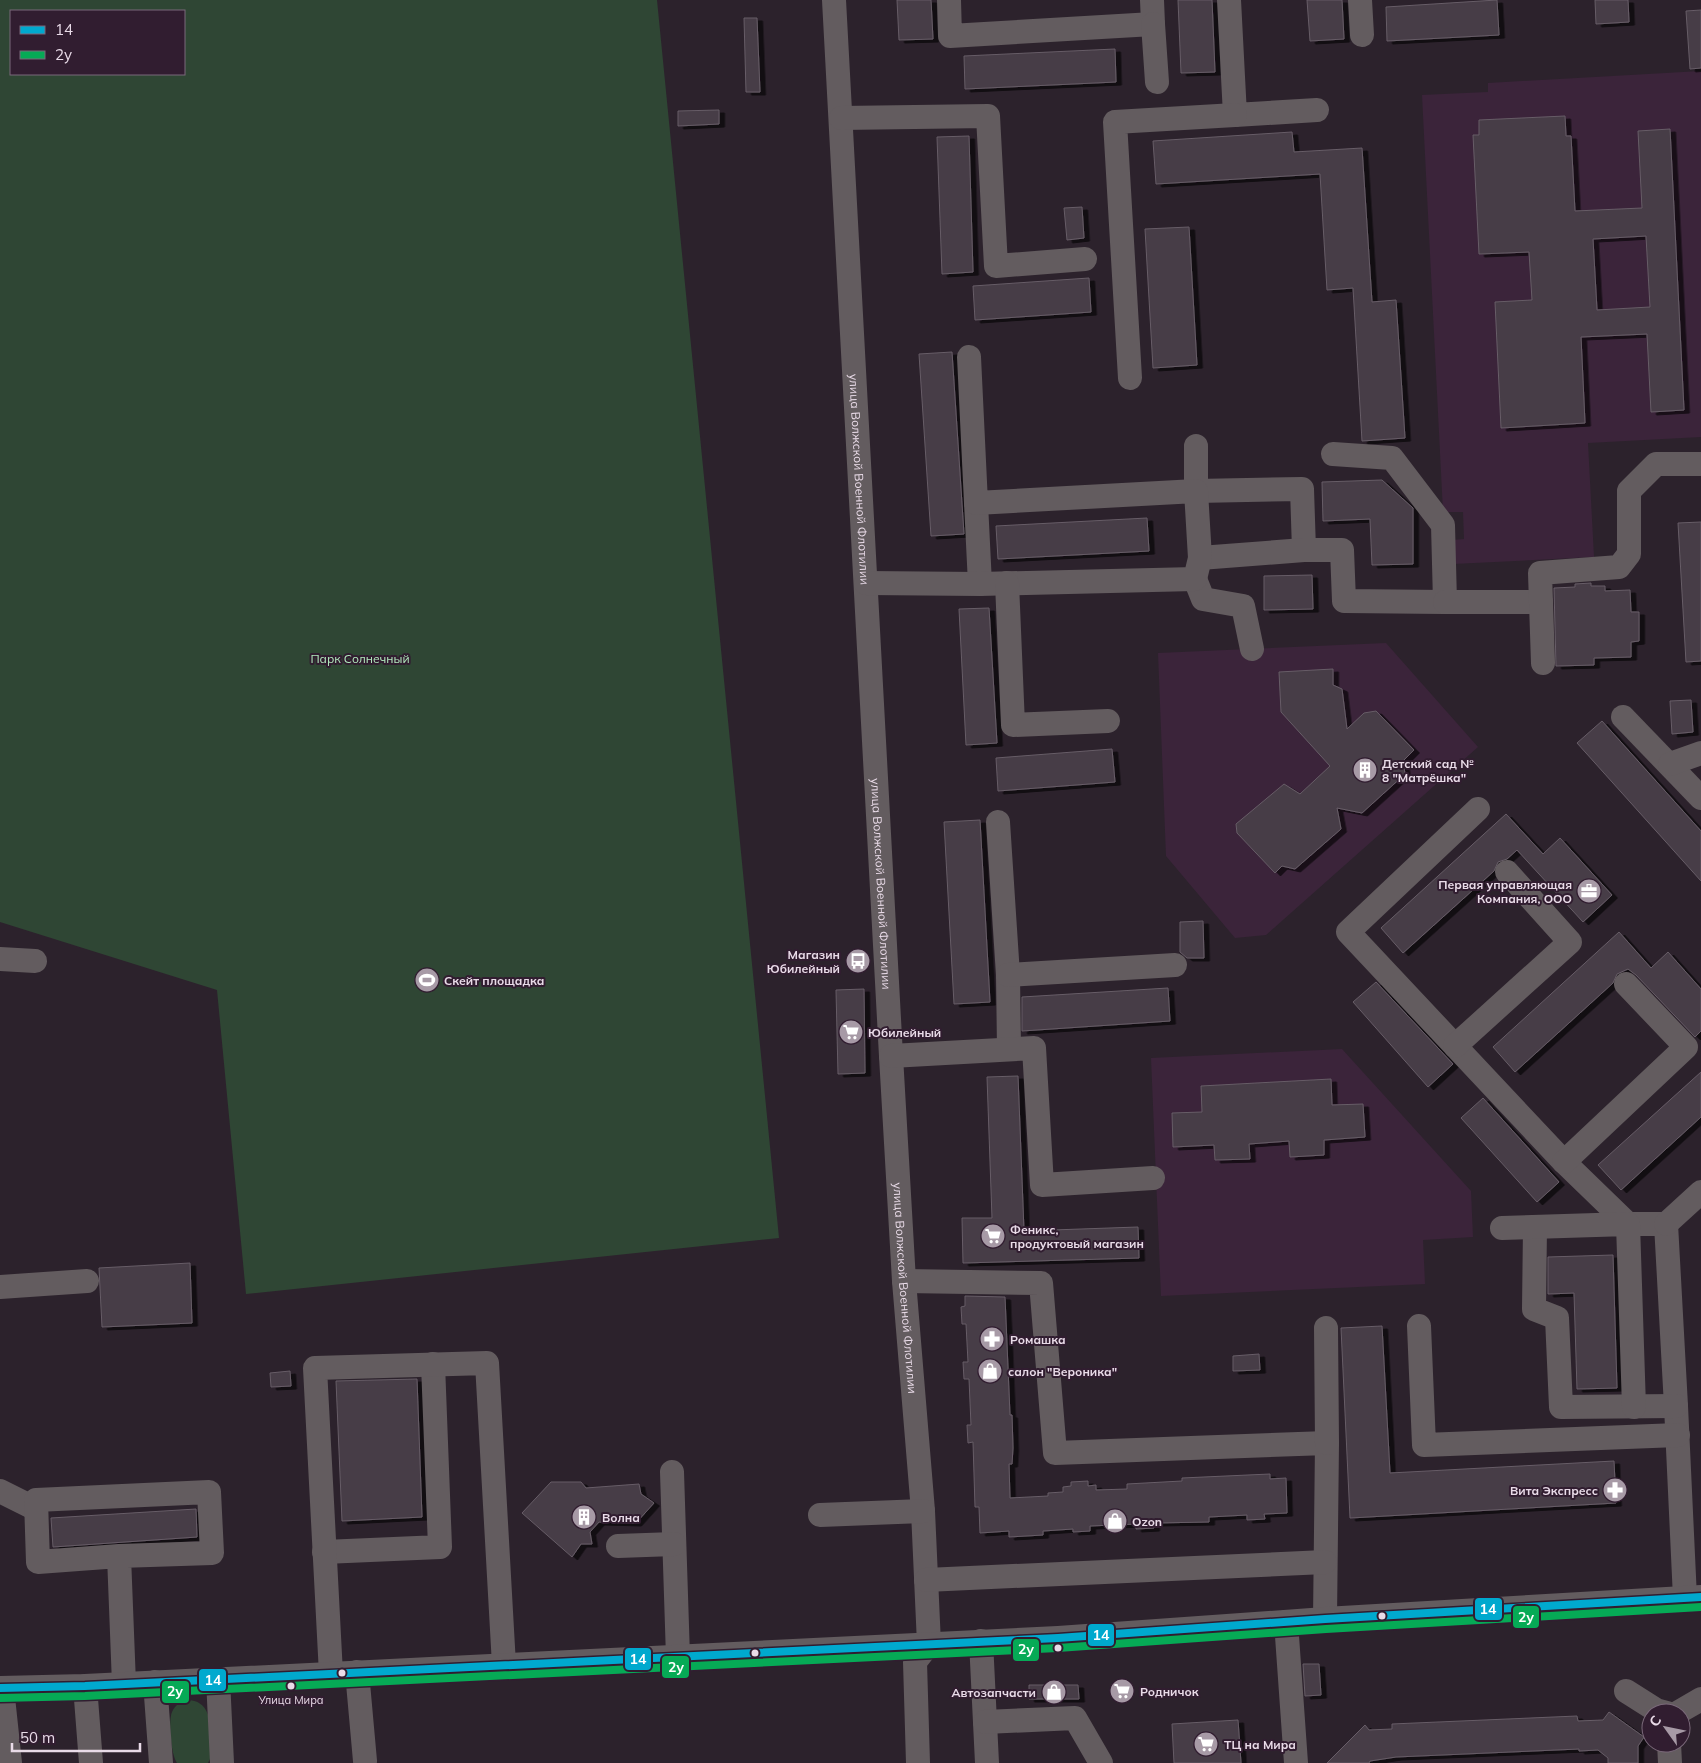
<svg xmlns="http://www.w3.org/2000/svg" width="1701" height="1763" font-family="Mulish,sans-serif">
	<style>
		.built { fill: #3b243a }
		.green { fill: #2f4634; fill-rule: evenodd }
		.building { fill: #463c46; stroke: #675d67; fill-rule: evenodd; filter: url(#shadow) }
		.lines { fill: none; stroke-linecap: round; stroke-linejoin: round }
		.minor { stroke: #635c5f; stroke-width: 24 }
		.bus-1-casing { stroke: #311d30; stroke-width: 11 }
		.bus-2-casing { stroke: #311d30; stroke-width: 11 }
		.bus-1 { stroke: #00a9ce; stroke-width: 8 }
		.bus-2 { stroke: #06aa56; stroke-width: 8 }
		.bus-dot { fill: #e9dbe8; stroke: #311d30; stroke-width: 2 }
		.labels { text-anchor: middle; dominant-baseline: central; stroke-width: 4; stroke-linejoin: round; paint-order: stroke }
		.bus-label { font-size: 11px; fill: #e9dbe8; stroke: #311d30 }
		.street-label { font-size: 12px; fill: #e9dbe8; stroke: #311d30 }
		.park-label { font-size: 12px; fill: #b2eabd; stroke: #311d30 }
		.poi-label { font-size: 12px; font-weight: bold; fill: #e9dbe8; stroke: #311d30; text-anchor: start }
		.line-badge { stroke: #311d30; stroke-width: 2 }
		.badge-label { font-size: 14px; text-anchor: middle; font-weight: bold; fill: #fff }
	</style>
	<defs>
		<filter id="shadow"><feDropShadow dx="5.5" dy="3" stdDeviation="0" flood-color="#0009"/></filter>
	</defs>
	<rect width="100%" height="100%" fill="#2c222c"/>
	<path class="built" d="M1701,71V437L1588,443L1594,557L1453,564L1452,540L1464,539L1463,512H1443L1422,95L1488,92V83Z
		M1386,643L1478,747L1266,935L1235,938L1166,856L1158,653Z
		M1342,1049L1471,1191L1473,1237L1423,1240L1425,1284L1161,1296L1151,1058Z"/>
	<path class="green" d="M0,0H657L779,1238L246,1294L217,990L0,922ZM184,11V74H11V11Z
		M187,1700C216,1700 210,1736 211,1757L208,1763H177C171,1755 168,1721 172,1712C175,1705 180,1702 187,1700Z"/>
	<path class="building" d="M897,0H931L933,39L899,40Z
		M1178,0H1212L1215,72L1181,73Z
		M1307,0H1342L1344,39L1310,41Z
		M1497,0L1499,35L1387,41L1386,7Z
		M1595,0H1628L1629,22L1596,24Z
		M1701,10V68L1690,69L1686,11Z
		M744,18H757L760,92H746Z
		M1115,49L1116,82L965,89L964,56Z
		M719,110V124L678,126V111Z
		M1565,116L1566,136H1571L1575,211L1642,208L1638,131L1670,129L1684,410L1651,412L1647,334L1581,337L1585,423L1501,428L1495,302L1532,300L1529,252L1479,254L1473,135H1479V120ZM1646,236L1650,307L1597,310L1593,239Z
		M1292,132L1294,152L1362,148L1372,302L1396,300L1405,438L1362,441L1353,288L1327,290L1320,174L1156,184L1153,141Z
		M969,136L973,272L942,274L937,137Z
		M1082,207L1084,238L1067,240L1064,208Z
		M1189,227L1197,365L1153,368L1145,229Z
		M1089,278L1091,312L975,320L973,286Z
		M952,352L964,534L931,536L919,354Z
		M1382,480L1413,508V564L1372,565L1370,519L1323,521L1322,482Z
		M1147,518L1149,551L998,559L996,526Z
		M1701,522V661L1686,662L1678,523Z
		M1312,575L1313,609L1264,610V576Z
		M1591,583V586H1605V591L1630,590L1631,612H1639V641L1631,642V657L1594,658V665L1556,666L1554,588L1575,587V584Z
		M989,608L997,743L966,745L959,609Z
		M1333,669V685L1342,689L1347,729L1364,713L1376,711L1414,750L1403,761L1405,774L1362,813L1337,808L1341,829L1295,869L1282,866L1275,873L1237,833L1236,824L1284,784L1300,794L1330,766L1281,712L1279,672Z
		M1691,700L1693,732L1672,734L1670,701Z
		M1602,721L1701,831V881L1577,743Z
		M1112,749L1115,782L998,791L996,758Z
		M1506,814L1543,854L1560,838L1612,895L1583,922L1517,850L1507,859L1498,862L1494,871L1403,953L1381,928Z
		M980,820L990,1002L954,1004L944,822Z
		M1203,921L1204,958H1187L1180,952V922Z
		M1619,932L1651,968L1668,952L1701,989V1031L1695,1037L1636,975L1628,969L1617,974L1613,983L1515,1072L1493,1047Z
		M1376,982L1453,1064L1428,1087L1353,1002Z
		M1168,988L1170,1021L1022,1031V997Z
		M864,989L865,1073L838,1074L836,990Z
		M1701,1072V1117L1621,1190L1598,1165Z
		M1018,1076L1024,1231L1138,1227L1139,1258L963,1263L962,1218H992L987,1077Z
		M1331,1079L1332,1105L1363,1104L1365,1137L1324,1140V1155L1290,1157L1289,1141L1249,1144L1250,1159L1215,1160L1214,1145L1173,1147L1172,1113L1202,1112L1201,1086Z
		M1483,1098L1559,1182L1537,1202L1461,1118Z
		M1613,1255L1617,1388L1577,1389L1574,1293L1548,1294V1257Z
		M190,1263L192,1323L102,1327L99,1268Z
		M965,1296L1005,1297L1010,1415H1012L1013,1448L1012,1464H1009L1010,1498L1048,1496V1493L1063,1492V1487L1071,1486V1482L1088,1481V1486L1096,1485V1490L1127,1489V1484L1182,1481V1478L1270,1474V1479L1286,1478L1287,1513L1264,1514L1265,1519L1247,1520V1515L1209,1517V1522L1154,1523V1528L1136,1529V1524L1090,1526V1531L1073,1532V1529L1043,1531V1535L1009,1537V1531L980,1533L979,1507H975L973,1442L968,1443L967,1425H971L969,1379H964L963,1362H968L966,1324H962L961,1307L965,1306Z
		M1382,1326L1390,1473L1614,1461L1616,1503L1350,1518L1341,1328Z
		M1259,1354L1260,1370L1233,1371V1356Z
		M290,1371L291,1386L271,1387L270,1373Z
		M417,1379L422,1517L342,1521L336,1381Z
		M551,1482H581L586,1488L639,1484L641,1494L654,1503L636,1523L599,1522L590,1532L592,1544H581L572,1557L522,1513Z
		M196,1509L197,1537L53,1547L51,1518Z
		M1303,1664H1319L1321,1695L1305,1696Z
		M1029,1685H1078L1079,1699H1029Z
		M1609,1712L1644,1737L1638,1746V1763H1608V1758L1598,1750L1579,1751V1749L1396,1757L1370,1761L1369,1763H1327L1365,1725L1369,1730L1392,1729V1724L1577,1716L1578,1721L1603,1720Z
		M1238,1720L1241,1763H1174L1172,1724Z"/>
	<g class="lines">
		<g class="minor">
			<path id="s1" d="M834,0L891,1056L904,1281L923,1511L929,1644L915,1662L918,1763"/>
			<path d="M949,0L950,36L1153,24L1152,0"/>
			<path d="M1229,0L1235,115L1317,110"/>
			<path d="M1360,0L1362,35"/>
			<path d="M1153,24L1157,82"/>
			<path d="M841,118L988,116L996,266L1085,259"/>
			<path d="M1130,378L1115,122L1235,115"/>
			<path d="M1196,446V491L1302,489L1304,550"/>
			<path d="M976,503L980,584"/>
			<path d="M1200,558L1304,550H1342L1344,601L1445,602L1443,525L1392,458L1333,454"/>
			<path d="M1195,579L1203,599L1243,606L1252,649"/>
			<path d="M866,583L980,584L1195,579L1200,558L1196,491L976,503L969,357"/>
			<path d="M1007,583L1013,725L1108,721"/>
			<path d="M1445,602H1541"/>
			<path d="M1543,663L1540,573L1619,567L1629,554V491L1656,464H1701"/>
			<path d="M1623,717L1701,798"/>
			<path d="M1670,764L1701,753"/>
			<path d="M1478,809L1348,932L1564,1162L1628,1224H1666L1676,1406L1685,1598"/>
			<path d="M998,822L1008,975L1009,1049"/>
			<path d="M0,959L35,961"/>
			<path d="M1008,975L1175,965"/>
			<path d="M1455,1046L1570,942L1507,872"/>
			<path d="M891,1056L1034,1048L1042,1185L1153,1178"/>
			<path d="M1564,1162L1686,1047L1626,984"/>
			<path d="M1666,1224L1701,1192"/>
			<path d="M1535,1227L1534,1309L1557,1318L1561,1407L1676,1406"/>
			<path d="M1502,1228L1628,1224L1634,1407"/>
			<path d="M904,1281L1041,1283L1055,1453L1327,1443L1325,1619"/>
			<path d="M0,1287L87,1281"/>
			<path d="M1419,1326L1424,1445L1678,1435"/>
			<path d="M1326,1328L1327,1443"/>
			<path d="M672,1472L678,1657"/>
			<path d="M0,1491L36,1509"/>
			<path d="M820,1515L923,1511"/>
			<path d="M618,1546L674,1544"/>
			<path d="M324,1552L440,1547L433,1364"/>
			<path d="M119,1556L38,1562L36,1500L209,1492L212,1553L119,1556L124,1684"/>
			<path d="M926,1580L1325,1562"/>
			<path d="M1286,1622L1296,1763"/>
			<path d="M981,1641L987,1763"/>
			<path d="M357,1672L365,1761"/>
			<path d="M331,1674L315,1368L487,1363L504,1665"/>
			<path d="M218,1679L222,1763"/>
			<path d="M155,1682L161,1763"/>
			<path d="M85,1686L91,1763"/>
			<path d="M0,1688L85,1686L1058,1638L1325,1619L1701,1597"/>
			<path d="M2,1688L10,1763"/>
			<path d="M1626,1691L1656,1710L1667,1713"/>
			<path d="M1677,1713L1701,1699"/>
			<path d="M985,1722L1075,1718L1101,1763"/>
			<path d="M1669,1743L1670,1763"/>
		</g>
		<defs>
			<path id="bus-1" d="M0,1688L85,1686L1058,1638L1325,1619L1701,1597"/>
			<path id="bus-2" d="M0,1698L85,1696L1058,1648L1326,1629L1701,1607"/>
		</defs>
		<use href="#bus-1" class="bus-1-casing"/>
		<use href="#bus-2" class="bus-2-casing"/>
		<use href="#bus-1" class="bus-1"/>
		<use href="#bus-2" class="bus-2"/>
	</g>
	<defs>
		<symbol id="building-disc" viewBox="-11 -11 22 22"><circle r="9.5" fill="#a79aa6" stroke="#311d30"/><path d="M-4-6H4V6H1V3H-1V6H-4ZM-2.5-4.3h1.7v1.8h-1.7ZM.8-4.3h1.7v1.8H.8ZM-2.5-1h1.7V.8h-1.7ZM.8-1h1.7V.8H.8Z" fill="#fff"/></symbol>
		<symbol id="office-disc" viewBox="-11 -11 22 22"><circle r="9.5" fill="#a79aa6" stroke="#311d30"/><path d="M-6-3h4V-5.5h4V-3h4V5H-6ZM-1-4.5V-3h2v-1.5ZM-6 0V1H6V0Z" fill="#fff"/></symbol>
		<symbol id="bus-disc" viewBox="-11 -11 22 22"><circle r="9.5" fill="#a79aa6" stroke="#311d30"/><path d="M-5-6H5V4H4V6H2V4H-2V6H-4V4H-5ZM-3.5-4V0h7V-4ZM-3.5 1.2v1.5H-2V1.2ZM2 1.2v1.5H3.5V1.2Z" fill="#fff"/></symbol>
		<symbol id="stadium-disc" viewBox="-11 -11 22 22"><circle r="9.5" fill="#a79aa6" stroke="#311d30"/><path d="M0-5a6.5 5 0 1 0 0 10a6.5 5 0 1 0 0-10ZM-3.5-1.8h7v3.6h-7Z" fill="#fff"/></symbol>
		<symbol id="supermarket-disc" viewBox="-11 -11 22 22"><circle r="9.5" fill="#a79aa6" stroke="#311d30"/><path d="M-6-5.5h2.5l.6 2H6L4.5 2H-2.5L-4.4-4H-6ZM-1.5 3.2a1.3 1.3 0 1 0 .1 0ZM3 3.2a1.3 1.3 0 1 0 .1 0Z" fill="#fff"/></symbol>
		<symbol id="pharmacy-disc" viewBox="-11 -11 22 22"><circle r="9.5" fill="#a79aa6" stroke="#311d30"/><path d="M-2-6h4v4h4v4h-4v4h-4v-4h-4v-4h4Z" fill="#fff"/></symbol>
		<symbol id="shop-disc" viewBox="-11 -11 22 22"><circle r="9.5" fill="#a79aa6" stroke="#311d30"/><path d="M-5-2.5h2.3a2.7 3.5 0 0 1 5.4 0H5L5.5 6h-11ZM-1.5-2.5h3a1.5 2.3 0 0 0-3 0Z" fill="#fff"/></symbol>
	</defs>
	<g fill-rule="evenodd">
		<use href="#building-disc" x="1351" y="756" width="28" height="28"/>
		<use href="#office-disc" x="1575" y="877" width="28" height="28"/>
		<use href="#bus-disc" x="844" y="947" width="28" height="28"/>
		<use href="#stadium-disc" x="413" y="966" width="28" height="28"/>
		<use href="#supermarket-disc" x="837" y="1018" width="28" height="28"/>
		<use href="#supermarket-disc" x="979" y="1222" width="28" height="28"/>
		<use href="#pharmacy-disc" x="978" y="1325" width="28" height="28"/>
		<use href="#shop-disc" x="976" y="1357" width="28" height="28"/>
		<use href="#pharmacy-disc" x="1601" y="1476" width="28" height="28"/>
		<use href="#building-disc" x="570" y="1503" width="28" height="28"/>
		<use href="#shop-disc" x="1101" y="1507" width="28" height="28"/>
		<use href="#supermarket-disc" x="1108" y="1677" width="28" height="28"/>
		<use href="#shop-disc" x="1040" y="1678" width="28" height="28"/>
		<use href="#supermarket-disc" x="1192" y="1730" width="28" height="28"/>
	</g>
	<g class="bus-dot">
		<circle cx="1382" cy="1616" r="4.5"/>
		<circle cx="1058" cy="1648" r="4.5"/>
		<circle cx="755" cy="1653" r="4.5"/>
		<circle cx="342" cy="1673" r="4.5"/>
		<circle cx="291" cy="1686" r="4.5"/>
	</g>
	<g class="labels">
		<g class="bus-label">
			<text x="291" y="1700">Улица Мира</text>
		</g>
		<g class="street-label">
			<text stroke="none"><textPath href="#s1" startOffset="480">улица Волжской Военной Флотилии</textPath></text>
			<text stroke="none"><textPath href="#s1" startOffset="885">улица Волжской Военной Флотилии</textPath></text>
			<text stroke="none"><textPath href="#s1" startOffset="1290">улица Волжской Военной Флотилии</textPath></text>
		</g>
		<g class="park-label">
			<text x="360" y="658">Парк Солнечный</text>
		</g>
		<g class="poi-label">
			<text x="1382" y="763">Детский сад №<tspan x="1382" dy="14">8 "Матрёшка"</tspan></text>
			<text x="1572" y="884" text-anchor="end">Первая управляющая<tspan x="1572" dy="14">Компания, ООО</tspan></text>
			<text x="840" y="954" text-anchor="end">Магазин<tspan x="840" dy="14">Юбилейный</tspan></text>
			<text x="444" y="980">Скейт площадка</text>
			<text x="868" y="1032">Юбилейный</text>
			<text x="1010" y="1229">Феникс,<tspan x="1010" dy="14">продуктовый магазин</tspan></text>
			<text x="1010" y="1339">Ромашка</text>
			<text x="1008" y="1371">салон "Вероника"</text>
			<text x="1598" y="1490" text-anchor="end">Вита Экспресс</text>
			<text x="602" y="1517">Волна</text>
			<text x="1132" y="1521">Ozon</text>
			<text x="1140" y="1691">Родничок</text>
			<text x="1036" y="1692" text-anchor="end">Автозапчасти</text>
			<text x="1224" y="1744">ТЦ на Мира</text>
		</g>
	</g>
	<g class="line-badge">
		<rect x="1474" y="1597" width="29" height="24" rx="5" fill="#00a9ce"/>
		<rect x="1512" y="1605" width="28" height="24" rx="5" fill="#06aa56"/>
		<rect x="1087" y="1623" width="28" height="24" rx="5" fill="#00a9ce"/>
		<rect x="1012" y="1638" width="28" height="24" rx="5" fill="#06aa56"/>
		<rect x="624" y="1647" width="28" height="24" rx="5" fill="#00a9ce"/>
		<rect x="661" y="1655" width="29" height="24" rx="5" fill="#06aa56"/>
		<rect x="198" y="1668" width="29" height="24" rx="5" fill="#00a9ce"/>
		<rect x="161" y="1680" width="29" height="24" rx="5" fill="#06aa56"/>
	</g>
	<g class="badge-label">
		<text x="1488" y="1614">14</text>
		<text x="1526" y="1622">2у</text>
		<text x="1101" y="1640">14</text>
		<text x="1026" y="1654">2у</text>
		<text x="638" y="1664">14</text>
		<text x="676" y="1672">2у</text>
		<text x="213" y="1685">14</text>
		<text x="175" y="1696">2у</text>
	</g>
	<rect x="10" y="10" width="175" height="65" fill="#311d30" stroke="#7b697a"/>
	<rect x="20" y="26" width="25" height="8" fill="#00a9ce" stroke="#7b697a"/>
	<text x="55" y="35" font-size="15" fill="#e9dbe8">14</text>
	<rect x="20" y="51" width="25" height="8" fill="#06aa56" stroke="#7b697a"/>
	<text x="55" y="60" font-size="15" fill="#e9dbe8">2у</text>
	<g transform="translate(1666 1728) rotate(303)"><circle r="24" fill="#311d30" stroke="#7b697a"/>
	<path d="M0-4L9 19L0 12L-9 19Z" fill="#a79aa6"/>
	<text y="-8" font-size="14" font-weight="bold" text-anchor="middle" fill="#e9dbe8">С</text>
	</g>
	<path d="M12 1743v8h128v-8" fill="none" stroke="#e9dbe8" stroke-width="2.5"/>
	<text x="20" y="1743" font-size="15" fill="#e9dbe8" stroke="#311d30" stroke-width="4" paint-order="stroke">50 m</text>
</svg>
